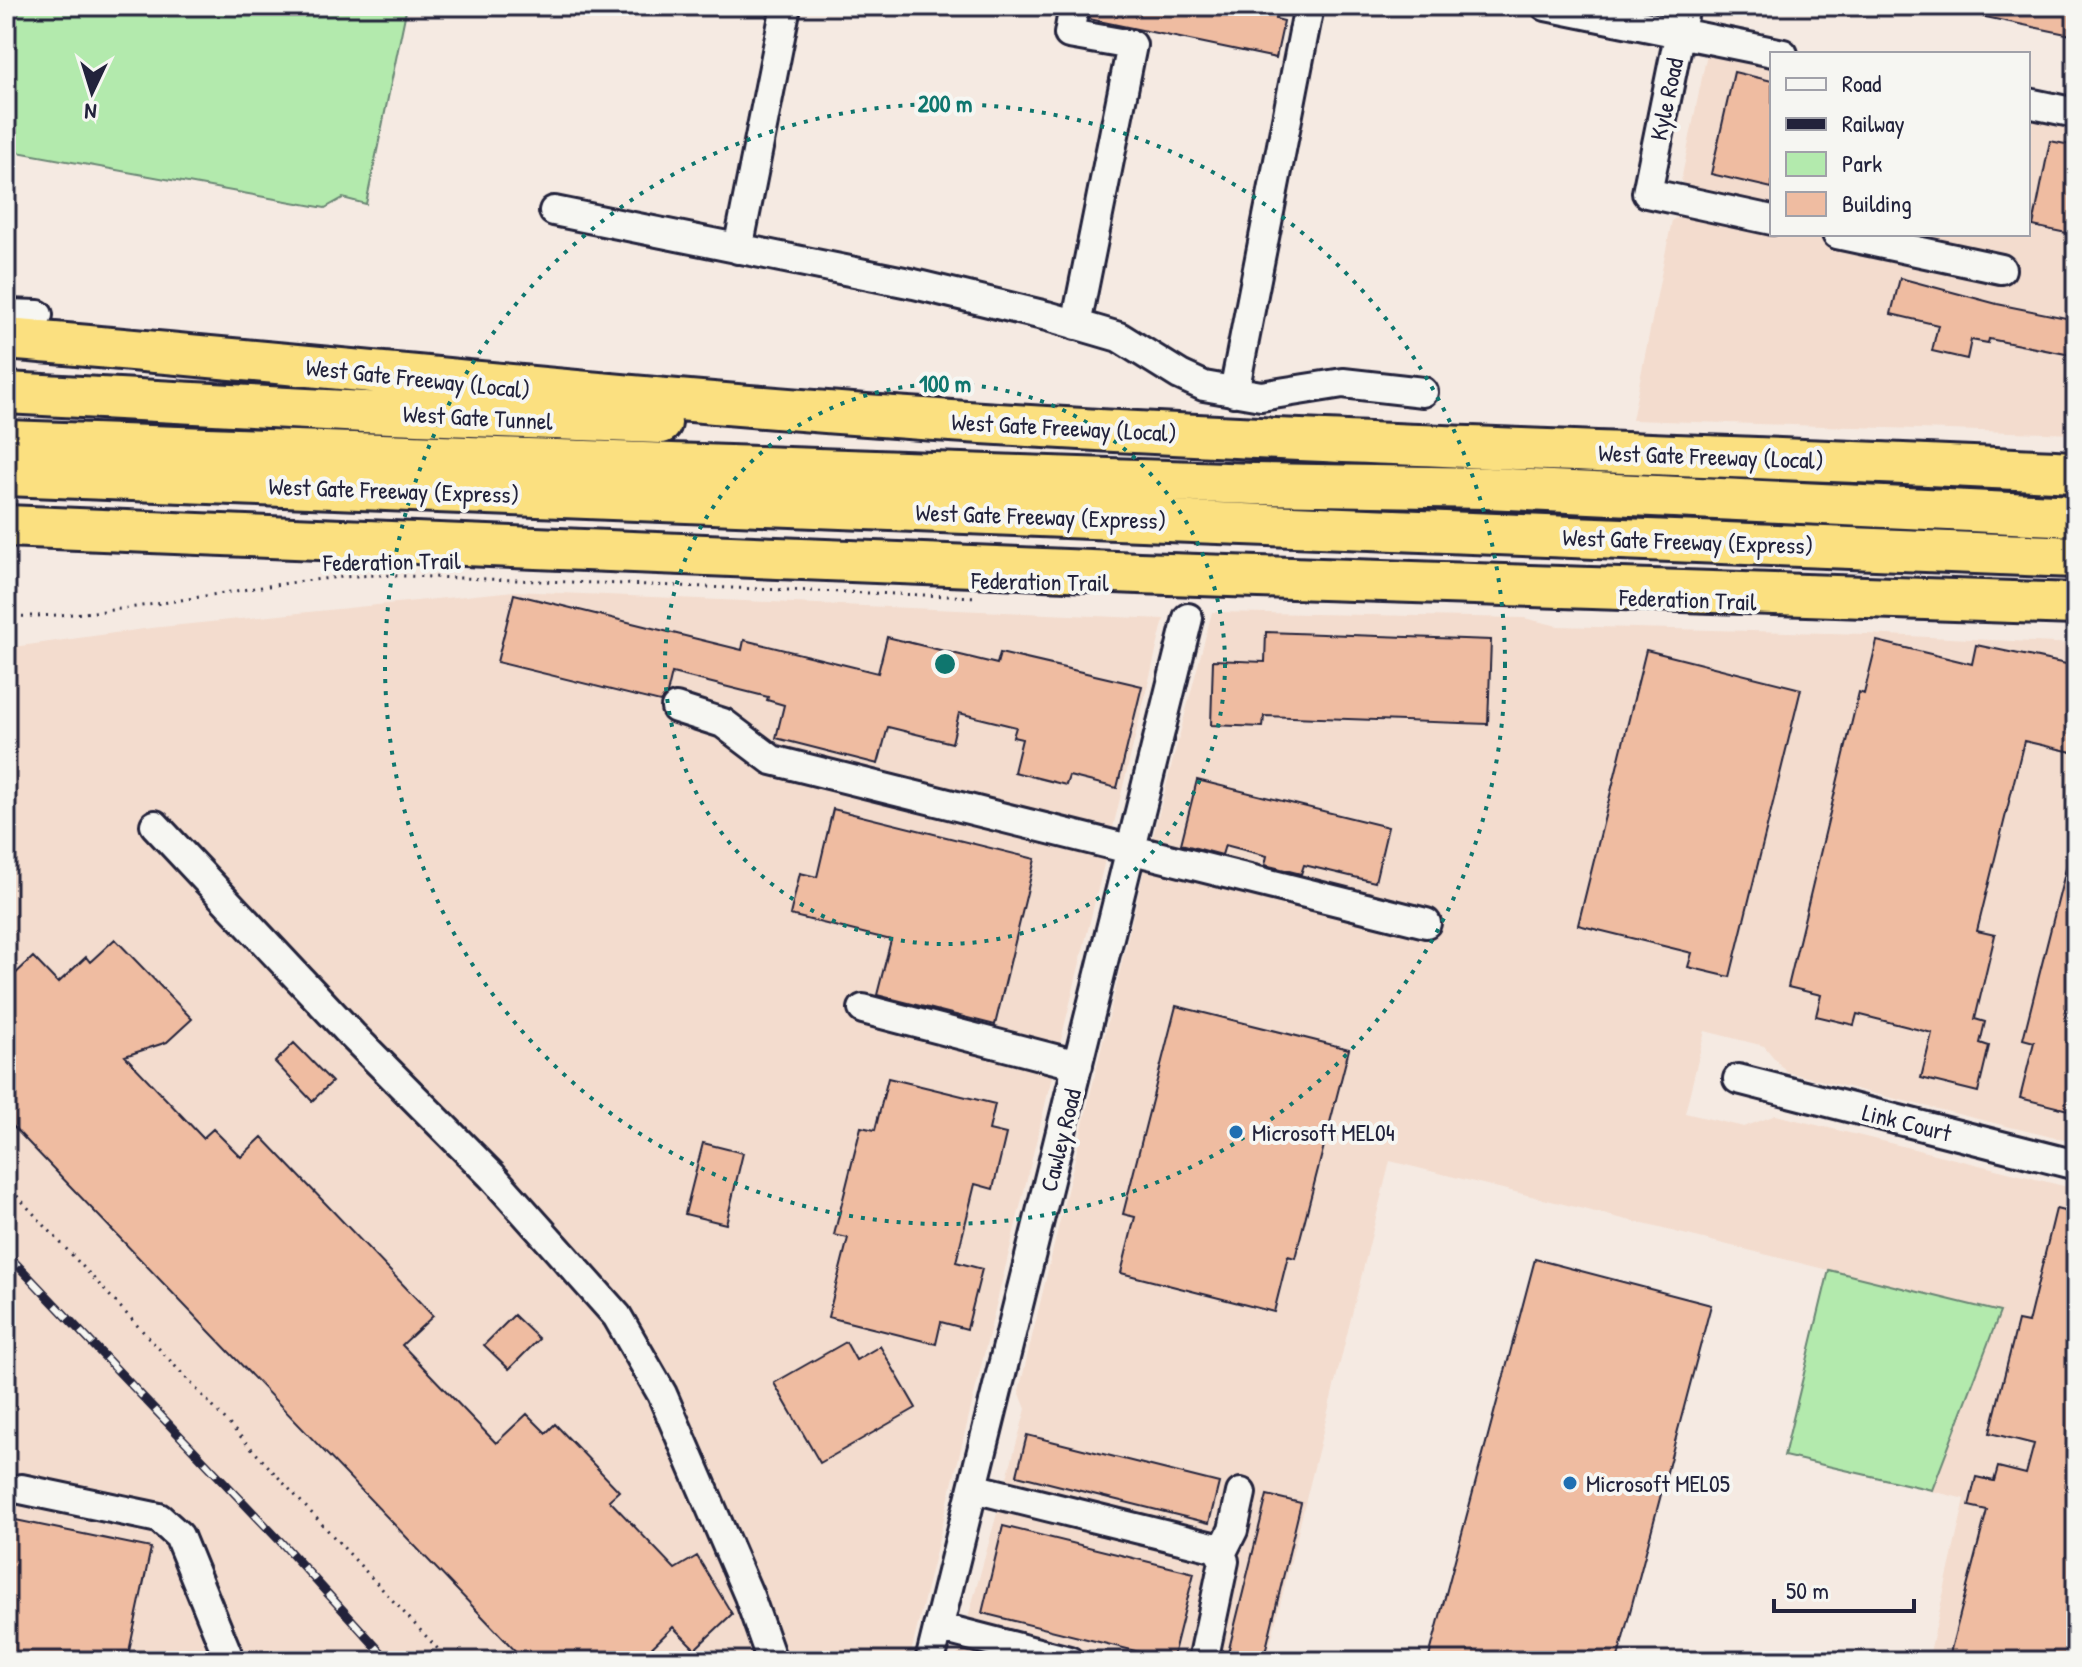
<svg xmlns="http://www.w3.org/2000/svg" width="2082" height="1667" font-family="'Patrick Hand',sans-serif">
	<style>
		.built { fill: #f3dcce }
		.green { fill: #b3eaad; stroke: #6a8674; stroke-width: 2 }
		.building { fill: #efbca1; stroke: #22223b; stroke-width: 2 }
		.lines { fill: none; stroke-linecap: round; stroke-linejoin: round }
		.minor-casing { stroke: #22223b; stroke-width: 34 }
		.highway-casing { stroke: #22223b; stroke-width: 46 }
		.path { stroke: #22223b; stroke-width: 3; stroke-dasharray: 2 6; stroke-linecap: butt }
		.minor { stroke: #f6f6f2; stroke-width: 28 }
		.highway { stroke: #fbe080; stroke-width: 40 }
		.rail-casing { stroke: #22223b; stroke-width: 9 }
		.rail { stroke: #f6f6f2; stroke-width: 6; stroke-dasharray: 18; stroke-linecap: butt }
		.ring { fill: none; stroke: #0f766e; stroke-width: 4; stroke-dasharray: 4 8 }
		.poi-dot { fill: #1f6fb2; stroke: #f6f6f2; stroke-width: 3 }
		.labels { text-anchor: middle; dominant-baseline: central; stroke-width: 8; stroke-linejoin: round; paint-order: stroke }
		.street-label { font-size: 24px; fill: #22223b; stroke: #f6f6f2 }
		.poi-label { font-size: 24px; fill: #22223b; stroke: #f6f6f2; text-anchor: start }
		.centre { fill: #0f766e; stroke: #f6f6f2; stroke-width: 4 }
		.ring-label { font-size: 24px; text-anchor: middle; font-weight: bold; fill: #0f766e; stroke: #f6f6f2; stroke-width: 8; stroke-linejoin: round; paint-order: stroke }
	</style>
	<rect width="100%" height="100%" fill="#f5eae2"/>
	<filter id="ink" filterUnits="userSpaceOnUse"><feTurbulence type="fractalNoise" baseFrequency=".0125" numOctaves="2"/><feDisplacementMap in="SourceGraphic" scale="16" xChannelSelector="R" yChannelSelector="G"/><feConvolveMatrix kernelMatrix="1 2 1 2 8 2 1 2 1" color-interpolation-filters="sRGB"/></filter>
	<g filter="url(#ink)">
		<path class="built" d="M1707,53L1772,67V234H2028V120L2076,130V434L1632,420L1672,220L1687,213L1692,193L1681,181Z
			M514,591L1164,619L909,1661H6V1382L17,1330L6,1318V648L151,628Z
			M1212,612L1524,618L1558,626L1866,634L2076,644V1143L1786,1072L1764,1046L1705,1031L1685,1113L1744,1127L1776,1115L2076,1189V1661H1928L1965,1499L1784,1456L1828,1270L1390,1161L1266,1661H956L1026,1409L1019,1391L1145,866Z"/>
		<path class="green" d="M6,6H407L366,204L343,198L325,208L6,150Z
			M1829,1270L2000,1312L1932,1490L1784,1456Z"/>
		<path class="building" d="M1091,6H1278L1276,19L1284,21L1276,58L1089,19Z
			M1966,6H2076V36L1966,13Z
			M1734,72L1772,81V188L1711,174Z
			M2050,141L2076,146V235L2033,226Z
			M1900,278L1997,304L2076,320V356L1989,339L1988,343L1971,340L1967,359L1932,351L1938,325L1891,314Z
			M514,594L742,650L744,640L878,673L887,637L997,664L1000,653L1142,686L1117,788L1069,776L1066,785L1014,772L1022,739L1013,737L1016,727L959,713L952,743L888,727L878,764L776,738L784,705L767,700L768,697L672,673L667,694L660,702L497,662Z
			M1266,632L1491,640L1488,724L1264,716L1263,727L1211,725L1213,660L1265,662Z
			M1877,641L1972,664L1976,645L2076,666V753L2024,741L1977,931L1995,935L1975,1019L1985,1022L1980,1043L1989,1046L1978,1092L1921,1078L1932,1033L1857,1014L1854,1025L1816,1016L1821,995L1788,987L1859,692L1864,694Z
			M1646,650L1801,689L1730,977L1688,967L1692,953L1578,925Z
			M1197,780L1388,827L1375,882L1304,865L1301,874L1265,865L1267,856L1225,845L1222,855L1181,844Z
			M833,809L1035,859L995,1025L877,995L891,940L790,915L800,873L817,877Z
			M2071,849L2076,850V1112L2020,1098L2034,1042L2023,1039Z
			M115,939L192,1019L167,1042L125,1056L203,1138L213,1129L241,1157L262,1137L433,1316L402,1345L496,1443L527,1414L546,1433L555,1424L619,1491L609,1500L675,1569L697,1556L732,1614L695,1649L673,1627L638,1661H525L6,1119V983L33,957L58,983L86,957L90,962Z
			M1176,1006L1349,1049L1295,1258L1288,1256L1274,1312L1121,1273L1135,1217L1123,1214Z
			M294,1043L332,1082L312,1101L275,1062Z
			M888,1078L995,1104L989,1130L1006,1134L993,1189L975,1184L956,1262L982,1269L967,1329L941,1322L936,1344L828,1317L848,1238L834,1235L861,1127L875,1130Z
			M703,1143L743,1153L726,1224L685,1214Z
			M2056,1209L2076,1214V1633L2069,1661H1948L1987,1510L1969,1506L1976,1477L1994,1481L1998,1467L2026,1474L2034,1444L1990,1433L2018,1321L2028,1323Z
			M1535,1259L1711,1305L1617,1661H1428Z
			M514,1315L539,1339L509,1369L484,1345Z
			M846,1342L856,1360L880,1346L916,1408L820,1463L774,1383Z
			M1027,1435L1219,1483L1209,1523L1017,1475Z
			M1267,1495L1301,1503L1263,1661H1226Z
			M6,1518L151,1548L127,1661H6Z
			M1003,1526L1194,1573L1172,1660L982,1613Z"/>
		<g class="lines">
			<defs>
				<path id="minor" d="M1074,6L1069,34L1132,45L1076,325
					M1546,6L1783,54
					M1685,6L1647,193L1772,220
					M2028,103L2076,113
					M554,211L914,284L1047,316L1119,337L1180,375L1204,386L1261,396L1343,383L1423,392
					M1837,234L2001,269
					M738,249L786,6
					M6,314L38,315
					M1234,392L1309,6
					M676,708L723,723L772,760L1426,923
					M155,825L352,1035L492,1176L617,1316L662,1394L749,1596L772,1661
					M863,1009L1078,1065
					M1738,1079L2076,1165
					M973,1488L1217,1548L1224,1561L1203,1661
					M21,1489L159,1518L179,1536L230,1661
					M1222,1552L1233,1530L1241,1493
					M938,1627L1069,1661
					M930,1661L1188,618"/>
				<path id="highway" d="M6,339C321,365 635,400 951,421C1326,446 1701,453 2076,472
					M6,393L364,412L661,423
					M6,441L1254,484L1486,488L2076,516
					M6,475L2076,557
					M6,526L1139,573L2076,604"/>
			</defs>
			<use href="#minor" class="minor-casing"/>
			<use href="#highway" class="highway-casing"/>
			<path class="path" d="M6,616C131,619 254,579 378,575L977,597
				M6,1184L449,1661"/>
			<use href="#minor" class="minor"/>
			<use href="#highway" class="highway"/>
			<defs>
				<path id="rail" d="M6,1253L280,1541L389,1661"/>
			</defs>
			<use href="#rail" class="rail-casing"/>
			<use href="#rail" class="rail"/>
		</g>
	</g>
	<g class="ring">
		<circle cx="945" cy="664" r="280"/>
		<circle cx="945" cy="664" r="560"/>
	</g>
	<g class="poi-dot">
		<circle cx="1236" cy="1132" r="8"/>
		<circle cx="1570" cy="1483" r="8"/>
	</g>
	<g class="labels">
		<g class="street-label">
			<text transform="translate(1666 99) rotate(-78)">Kyle Road</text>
			<text transform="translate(418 378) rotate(6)">West Gate Freeway (Local)</text>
			<text transform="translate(478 417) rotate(3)">West Gate Tunnel</text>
			<text transform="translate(1064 427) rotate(3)">West Gate Freeway (Local)</text>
			<text transform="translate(1711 456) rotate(2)">West Gate Freeway (Local)</text>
			<text transform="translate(394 490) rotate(2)">West Gate Freeway (Express)</text>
			<text transform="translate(1041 516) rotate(2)">West Gate Freeway (Express)</text>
			<text transform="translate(1688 541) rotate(2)">West Gate Freeway (Express)</text>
			<text transform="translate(392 561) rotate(-1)">Federation Trail</text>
			<text transform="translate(1040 581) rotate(1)">Federation Trail</text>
			<text transform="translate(1688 599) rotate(2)">Federation Trail</text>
			<text transform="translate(1907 1122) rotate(14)">Link Court</text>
			<text transform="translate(1060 1140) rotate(-76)">Cawley Road</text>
		</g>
		<g class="poi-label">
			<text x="1252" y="1132">Microsoft MEL04</text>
			<text x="1586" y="1483">Microsoft MEL05</text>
		</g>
	</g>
	<circle cx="945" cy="664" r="12" class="centre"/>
	<g class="ring-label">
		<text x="945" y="112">200 m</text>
		<text x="945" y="392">100 m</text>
	</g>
	<rect width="2082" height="1667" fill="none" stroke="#f6f6f2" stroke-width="32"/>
	<rect x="16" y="16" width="2050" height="1635" fill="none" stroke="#22223b" stroke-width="3" filter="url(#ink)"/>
	<rect x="1770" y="52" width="260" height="184" fill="#f6f6f2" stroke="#a1a1a9" stroke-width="2"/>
	<rect x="1786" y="78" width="40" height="12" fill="#f6f6f2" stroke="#a1a1a9" stroke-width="2"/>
	<text x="1842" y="92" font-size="24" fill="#22223b">Road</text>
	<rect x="1786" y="118" width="40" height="12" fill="#22223b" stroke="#a1a1a9" stroke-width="2"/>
	<text x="1842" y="132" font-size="24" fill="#22223b">Railway</text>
	<rect x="1786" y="152" width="40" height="24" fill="#b3eaad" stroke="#a1a1a9" stroke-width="2"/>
	<text x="1842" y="172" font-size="24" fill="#22223b">Park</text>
	<rect x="1786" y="192" width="40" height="24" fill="#efbca1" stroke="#a1a1a9" stroke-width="2"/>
	<text x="1842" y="212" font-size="24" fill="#22223b">Building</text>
	<g transform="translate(92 92) rotate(184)" stroke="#f6f6f2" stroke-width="6" paint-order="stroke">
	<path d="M0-6L14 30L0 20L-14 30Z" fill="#22223b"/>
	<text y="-12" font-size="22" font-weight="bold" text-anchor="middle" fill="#22223b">N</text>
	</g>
	<path d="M1774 1599v12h140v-12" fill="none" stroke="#22223b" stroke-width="4"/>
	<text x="1786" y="1599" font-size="24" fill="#22223b" stroke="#f6f6f2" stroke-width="6" paint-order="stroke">50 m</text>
</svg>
